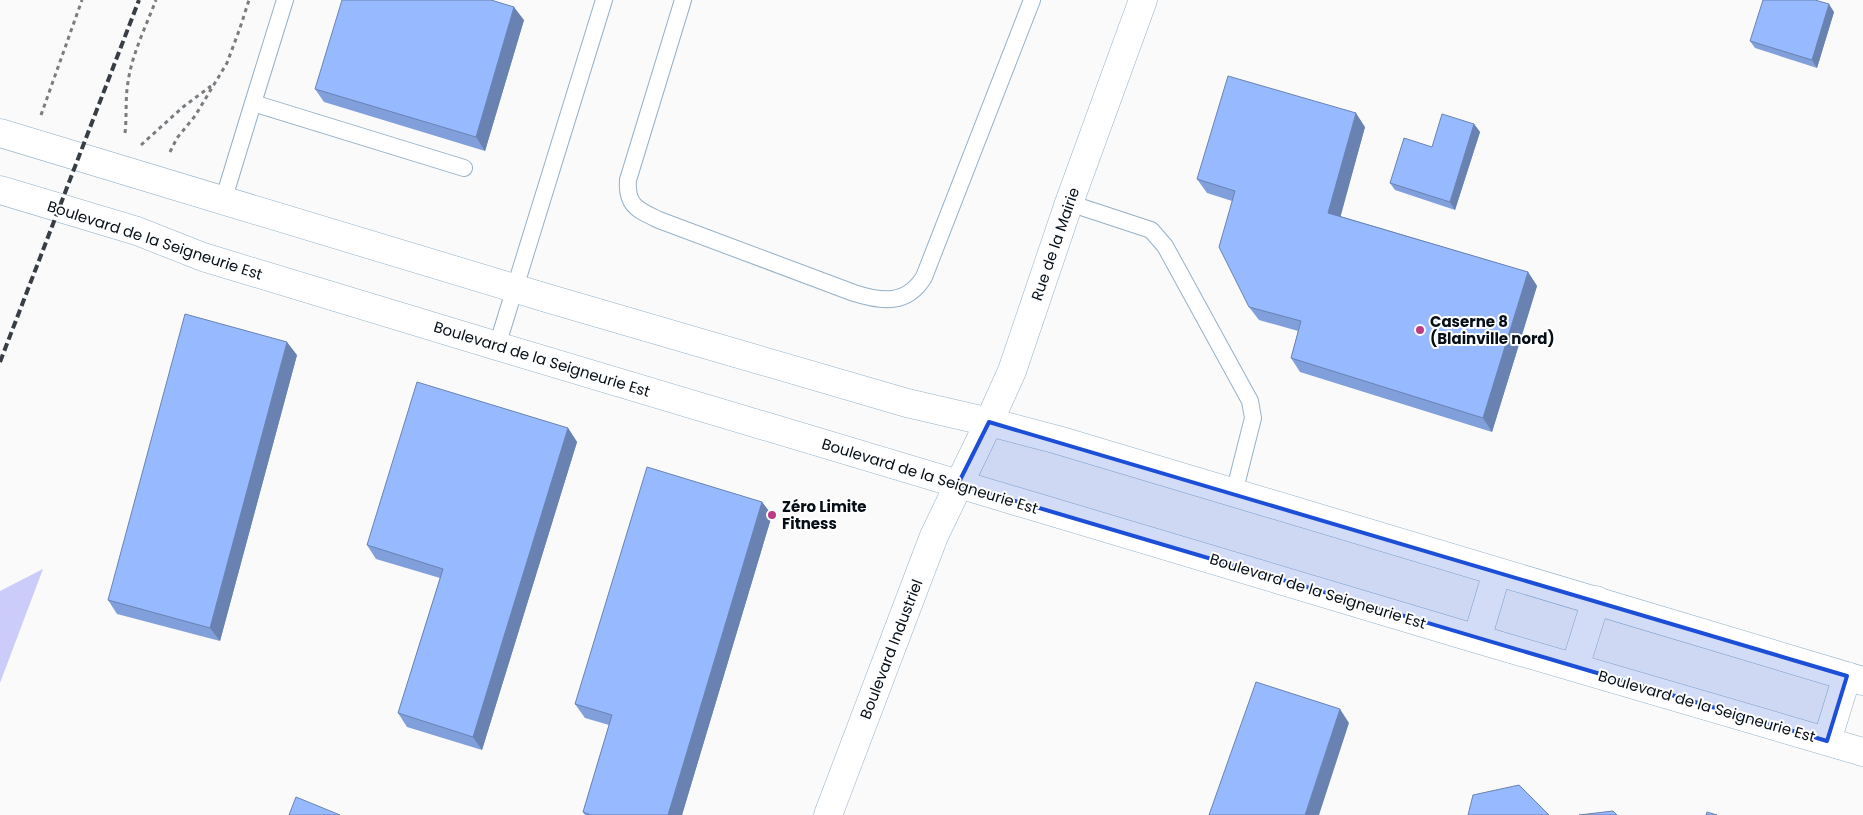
<svg xmlns="http://www.w3.org/2000/svg" width="1863" height="815" font-family="Poppins,sans-serif">
	<style>
		.green { fill: #ccccfb }
		.lines { fill: none; stroke-linecap: round; stroke-linejoin: round }
		.lane-casing { stroke: #95b1c7; stroke-width: 18 }
		.street-casing { stroke: #95b1c7; stroke-width: 29 }
		.secondary-casing { stroke: #95b1c7; stroke-width: 29 }
		.path { stroke: #787d81; stroke-width: 3; stroke-dasharray: 4 4; stroke-linecap: butt }
		.lane { stroke: #fff; stroke-width: 16 }
		.street { stroke: #fff; stroke-width: 28 }
		.secondary { stroke: #fff; stroke-width: 28 }
		.rail { stroke: #373e45; stroke-width: 4; stroke-dasharray: 8 4; stroke-linecap: butt }
		.wall { fill: #819fdb }
		.shaded-wall { fill: #6982b2 }
		.building { fill: #96b9ff; stroke: #6982b2 }
		.marked { fill: #1d4ed8; fill-opacity: 0.2; stroke: #1d4ed8; stroke-width: 4; stroke-linejoin: round }
		.poi-dot { fill: #bd3b84; stroke: #fff; stroke-width: 2 }
		.labels { text-anchor: middle; dominant-baseline: central; stroke-width: 4; stroke-linejoin: round; paint-order: stroke }
		.street-label { font-size: 15px; fill: #060f17; stroke: #fff }
		.poi-label { font-size: 15px; font-weight: bold; fill: #060f17; stroke: #fff; text-anchor: start }
	</style>
	<rect width="100%" height="100%" fill="#fafafa"/>
	<path class="green" d="M43,569L0,683V591Z"/>
	<g class="lines">
		<defs>
			<path id="lane" d="M683,0L628,180C626,206 638,210 659,220L854,293C882,302 907,305 924,277L1032,0
				M253,103L285,0
				M223,201L253,103L464,168
				M1069,203L1151,230L1165,246L1250,401L1253,418L1234,493
				M497,346L604,0"/>
			<path id="street" d="M828,815L934,536L989,422L1012,371L1069,203L1143,0"/>
			<path id="secondary" d="M0,133L550,299L907,403L989,422L1058,440L1863,681
				M0,190L137,231L203,257L497,346L1477,639L1863,752
				M1477,639L1497,572
				M1575,667L1596,600
				M1827,741L1847,676"/>
		</defs>
		<use href="#lane" class="lane-casing"/>
		<use href="#street" class="street-casing"/>
		<use href="#secondary" class="secondary-casing"/>
		<path class="path" d="M41,115L82,0
			M125,133C127,116 125,99 128,82C132,54 146,26 156,0
			M141,145L183,107L211,86
			M170,152L177,138L195,116L227,63L240,28L249,0"/>
		<use href="#lane" class="lane"/>
		<use href="#street" class="street"/>
		<use href="#secondary" class="secondary"/>
		<path class="rail" d="M0,362L139,0"/>
	</g>
	<path class="wall" d="M1834,12L1817,68L1755,48L1750,41Z
		M524,20L485,151L324,102L315,89Z
		M1474,124L1480,132L1455,210L1395,190L1390,183L1432,147Z
		M1365,127L1340,216L1528,272L1537,286L1492,432L1300,372L1291,358L1298,331L1259,320L1249,307L1232,201L1207,193L1197,179Z
		M297,355L220,641L117,614L108,600Z
		M568,428L577,442L482,750L407,727L398,713L440,578L376,559L367,545Z
		M762,502L772,515L682,815H585L583,812L609,725L585,718L575,704Z"/>
	<path class="shaded-wall" d="M1829,4L1834,12L1817,68L1812,60Z
		M514,7L524,20L485,151L476,137Z
		M1356,113L1365,127L1338,226L1328,213Z
		M1474,124L1480,132L1455,210L1450,202Z
		M1528,272L1537,286L1492,432L1483,418Z
		M287,342L297,355L220,641L210,628Z
		M568,428L577,442L482,750L473,737Z
		M762,502L772,515L682,815H668Z
		M1340,709L1349,723L1319,815H1305Z"/>
	<path class="building" d="M342,0H491L514,7L476,137L315,89Z
		M1763,0H1815L1829,4L1812,60L1750,41Z
		M1228,76L1356,113L1328,213L1528,272L1483,418L1291,358L1301,321L1249,307L1219,247L1235,191L1197,179Z
		M1442,114L1474,124L1450,202L1390,183L1404,138L1432,147Z
		M185,314L287,342L210,628L108,600Z
		M417,382L568,428L473,737L398,713L443,569L367,545Z
		M647,467L762,502L668,815H591L583,812L612,715L575,704Z
		M1256,682L1340,709L1305,815H1209Z
		M1519,785L1549,815H1468L1473,795Z
		M296,797L340,815H289Z
		M1613,811L1617,815H1579Z
		M1707,812L1717,815H1706Z"/>
	<path class="marked" d="M989,422L1847,676L1827,741L958,484Z"/>
	<g class="poi-dot">
		<circle cx="1420" cy="330" r="5"/>
		<circle cx="772" cy="515" r="5"/>
	</g>
	<g class="labels">
		<g class="street-label">
			<text transform="translate(155 240) rotate(18)">Boulevard de la Seigneurie Est</text>
			<text transform="translate(1055 244) rotate(-71)">Rue de la Mairie</text>
			<text transform="translate(542 359) rotate(17)">Boulevard de la Seigneurie Est</text>
			<text transform="translate(930 476) rotate(17)">Boulevard de la Seigneurie Est</text>
			<text transform="translate(1318 591) rotate(17)">Boulevard de la Seigneurie Est</text>
			<text transform="translate(891 649) rotate(-69)">Boulevard Industriel</text>
			<text transform="translate(1707 706) rotate(16)">Boulevard de la Seigneurie Est</text>
		</g>
		<g class="poi-label">
			<text x="1430" y="321">Caserne 8<tspan x="1430" dy="17">(Blainville nord)</tspan></text>
			<text x="782" y="506">Zéro Limite<tspan x="782" dy="17">Fitness</tspan></text>
		</g>
	</g>
</svg>
